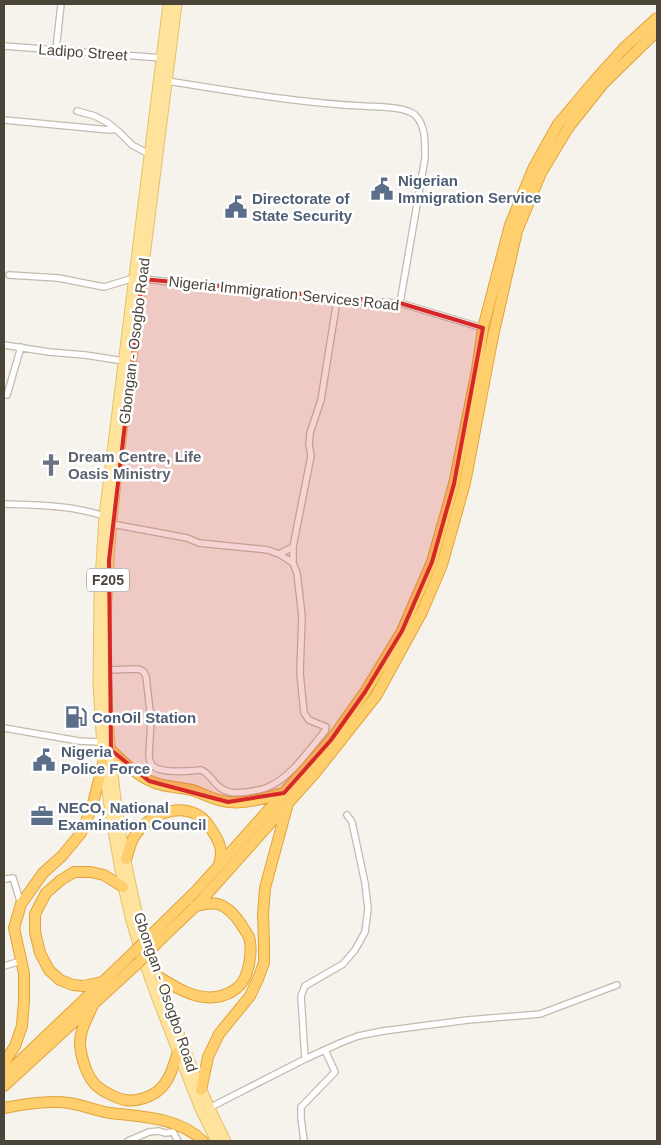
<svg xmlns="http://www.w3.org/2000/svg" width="661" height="1145" font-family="Helvetica,sans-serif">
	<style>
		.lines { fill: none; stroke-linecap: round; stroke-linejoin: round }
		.street-casing { stroke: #c2bbae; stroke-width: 8 }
		.primary-casing { stroke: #e6c16a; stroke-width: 11 }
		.highway-casing { stroke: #e0a43c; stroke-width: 12 }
		.street { stroke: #fff; stroke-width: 5.5 }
		.primary { stroke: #ffe39c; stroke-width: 9 }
		.highway { stroke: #ffcf6e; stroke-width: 10 }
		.highway-bridge-casing { stroke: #e0a43c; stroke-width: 12; stroke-linecap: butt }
		.highway-bridge { stroke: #ffcf6e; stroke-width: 10 }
		.marked { fill: #d62828; fill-opacity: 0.2; stroke: #d62828; stroke-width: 4; stroke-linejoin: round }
		.labels { text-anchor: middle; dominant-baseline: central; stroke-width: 5; stroke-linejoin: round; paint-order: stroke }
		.shield { fill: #fff; stroke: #817c74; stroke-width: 1 }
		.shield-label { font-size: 14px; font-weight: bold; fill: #4b4439 }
		.street-label { font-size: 15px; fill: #4b4439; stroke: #fff }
		.service-label { font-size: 15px; font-weight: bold; fill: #4e5e75; stroke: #fff; text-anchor: start }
		.worship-label { font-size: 15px; font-weight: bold; fill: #5b616d; stroke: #fff; text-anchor: start }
	</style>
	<rect width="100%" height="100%" fill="#f6f3ec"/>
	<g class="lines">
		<defs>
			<path id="street" d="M4,46L162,58
				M56,50L61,4
				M167,81C232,91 297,103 363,106C376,107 405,106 415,115C426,125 425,144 425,158L400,303
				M77,111L95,116L108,123L119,132L132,145L149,154
				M4,120L110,130L115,129
				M9,275L58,278L104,287L134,278L337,300L400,303L483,328
				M4,345L49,352L85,355L124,361
				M7,395L21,347
				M4,504C37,505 72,505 104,516
				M112,524L187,538L199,543L268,550L279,554L293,563
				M279,554L293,547
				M107,670L138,669L143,671L146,676L151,720L149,755C149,759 150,763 153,766C161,774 189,771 201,770C211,774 214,786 224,790C231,794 240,793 247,792C253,791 260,790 266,788C291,778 308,751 325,731L326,727L309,720L304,713L300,673L302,616L297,573L293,563V547L311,456L309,444L310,433L321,400L337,300
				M4,728L79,741L101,742
				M4,879L13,878L21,904
				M4,966L21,961
				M305,1059L301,996L305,986L343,964L355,950L365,932L368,909L365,883L352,822L347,815
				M209,1108L305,1059L340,1043L358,1036L383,1031L468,1020L540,1014L617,985
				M128,1141L149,1132L159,1131L165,1133L173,1132L178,1141
				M304,1141L301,1118V1107L335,1072L325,1050"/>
			<path id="primary" d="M168,4L104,516L99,597L98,684L103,764L111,819L123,887L131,921L140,951L156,996L200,1109L216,1141
				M177,4C163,112 149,220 136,328C126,405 114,482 109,560C101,676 109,794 136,907C143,936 154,963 163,991C182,1042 201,1093 226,1141"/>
			<path id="highway" d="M111,750C126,765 141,780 162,785C172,787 182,788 192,790C204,794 216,801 229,802C247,804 266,798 283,793
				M126,859C129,852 130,843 134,837C147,816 175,803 198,815C204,818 209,825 213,832C217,838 221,846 221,853C221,857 220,861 219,865
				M153,933L197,890L331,740L365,692L402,631L432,562L454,484L477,370L483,328L510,225L533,169L558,124L596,79L624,48L657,18
				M158,942L200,902L315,773L376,696L422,612L442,565L465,483L493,336L517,231L541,173L568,128L603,84L657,31
				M159,977C175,987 195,1000 216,997C223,996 232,992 237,988C249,979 253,951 249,937C247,933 243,928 241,924C235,915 228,907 218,904C211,902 202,905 195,906
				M102,982L83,986L73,985L60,980L49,970L40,953L35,932V914L46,893L61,880L74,872H91L104,875L123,887
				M93,1005C88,1017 79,1031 80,1045C81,1057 87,1078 97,1086C102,1091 118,1099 125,1100C136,1102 152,1097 160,1089C170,1080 174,1064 178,1052
				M4,1063L15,1046L22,1026L24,1001V973L14,928L21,904L43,873L62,856L81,833L92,807L103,764
				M4,1076L133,953
				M4,1086L137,964
				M201,1090L208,1057L219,1034L250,996L258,979L264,963V943L263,915L265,888L287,807
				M4,1108C24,1104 48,1100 69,1103C83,1105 96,1111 110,1113C143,1117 178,1117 203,1141"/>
		</defs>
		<use href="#street" class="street-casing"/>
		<use href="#primary" class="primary-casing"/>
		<use href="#highway" class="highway-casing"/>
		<use href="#street" class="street"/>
		<use href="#primary" class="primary"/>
		<use href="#highway" class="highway"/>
		<defs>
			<path id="highway-bridge" d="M133,953L153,933
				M137,964L158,942"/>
		</defs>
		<use href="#highway-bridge" class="highway-bridge-casing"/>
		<use href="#highway-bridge" class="highway-bridge"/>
	</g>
	<path class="marked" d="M142,279L400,303L483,328L454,484L432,562L402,631L365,692L331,740L284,793L228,802L149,781L111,750L109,560Z"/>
	<defs>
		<symbol id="civic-bare" viewBox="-9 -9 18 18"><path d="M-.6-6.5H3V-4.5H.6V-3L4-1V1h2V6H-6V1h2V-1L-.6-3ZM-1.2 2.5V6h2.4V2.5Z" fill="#5c6f8a" stroke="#fff" stroke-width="2.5" paint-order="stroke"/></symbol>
		<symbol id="church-bare" viewBox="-9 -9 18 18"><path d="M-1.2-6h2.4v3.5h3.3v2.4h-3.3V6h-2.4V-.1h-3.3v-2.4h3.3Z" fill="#6b7280" stroke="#fff" stroke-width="2.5" paint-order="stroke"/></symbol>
		<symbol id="fuel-bare" viewBox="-9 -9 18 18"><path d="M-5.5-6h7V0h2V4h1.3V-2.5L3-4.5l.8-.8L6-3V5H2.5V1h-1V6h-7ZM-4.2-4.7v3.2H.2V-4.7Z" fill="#5c6f8a" stroke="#fff" stroke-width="2.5" paint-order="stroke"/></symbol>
		<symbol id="office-bare" viewBox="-9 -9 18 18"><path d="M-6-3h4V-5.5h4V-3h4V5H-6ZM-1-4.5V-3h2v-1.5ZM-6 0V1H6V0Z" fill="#5c6f8a" stroke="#fff" stroke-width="2.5" paint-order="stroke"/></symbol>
	</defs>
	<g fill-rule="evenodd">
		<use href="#civic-bare" x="366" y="173" width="32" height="32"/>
		<use href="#civic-bare" x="220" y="191" width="32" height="32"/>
		<use href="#church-bare" x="35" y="449" width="32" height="32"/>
		<use href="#fuel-bare" x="60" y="701" width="32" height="32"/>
		<use href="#civic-bare" x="28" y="744" width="32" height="32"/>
		<use href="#office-bare" x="26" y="800" width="32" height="32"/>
	</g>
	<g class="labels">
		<rect class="shield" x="87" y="568.5" width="42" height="23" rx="4"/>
		<g class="shield-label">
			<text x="108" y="580">F205</text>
		</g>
		<g class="street-label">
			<text transform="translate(83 52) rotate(4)">Ladipo Street</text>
			<text transform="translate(284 293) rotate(6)">Nigeria Immigration Services Road</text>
			<text transform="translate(134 341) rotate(-83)">Gbongan - Osogbo Road</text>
			<text transform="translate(166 992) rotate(71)">Gbongan - Osogbo Road</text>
		</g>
		<g class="service-label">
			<text x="398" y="180">Nigerian<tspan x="398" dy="17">Immigration Service</tspan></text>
			<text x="252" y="198">Directorate of<tspan x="252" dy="17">State Security</tspan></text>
			<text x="92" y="717">ConOil Station</text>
			<text x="61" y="751">Nigeria<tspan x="61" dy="17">Police Force</tspan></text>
			<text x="58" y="807">NECO, National<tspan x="58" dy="17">Examination Council</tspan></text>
		</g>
		<g class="worship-label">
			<text x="68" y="456">Dream Centre, Life<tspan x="68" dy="17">Oasis Ministry</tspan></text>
		</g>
	</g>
	<rect width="661" height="1145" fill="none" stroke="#4b4439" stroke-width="10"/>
</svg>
